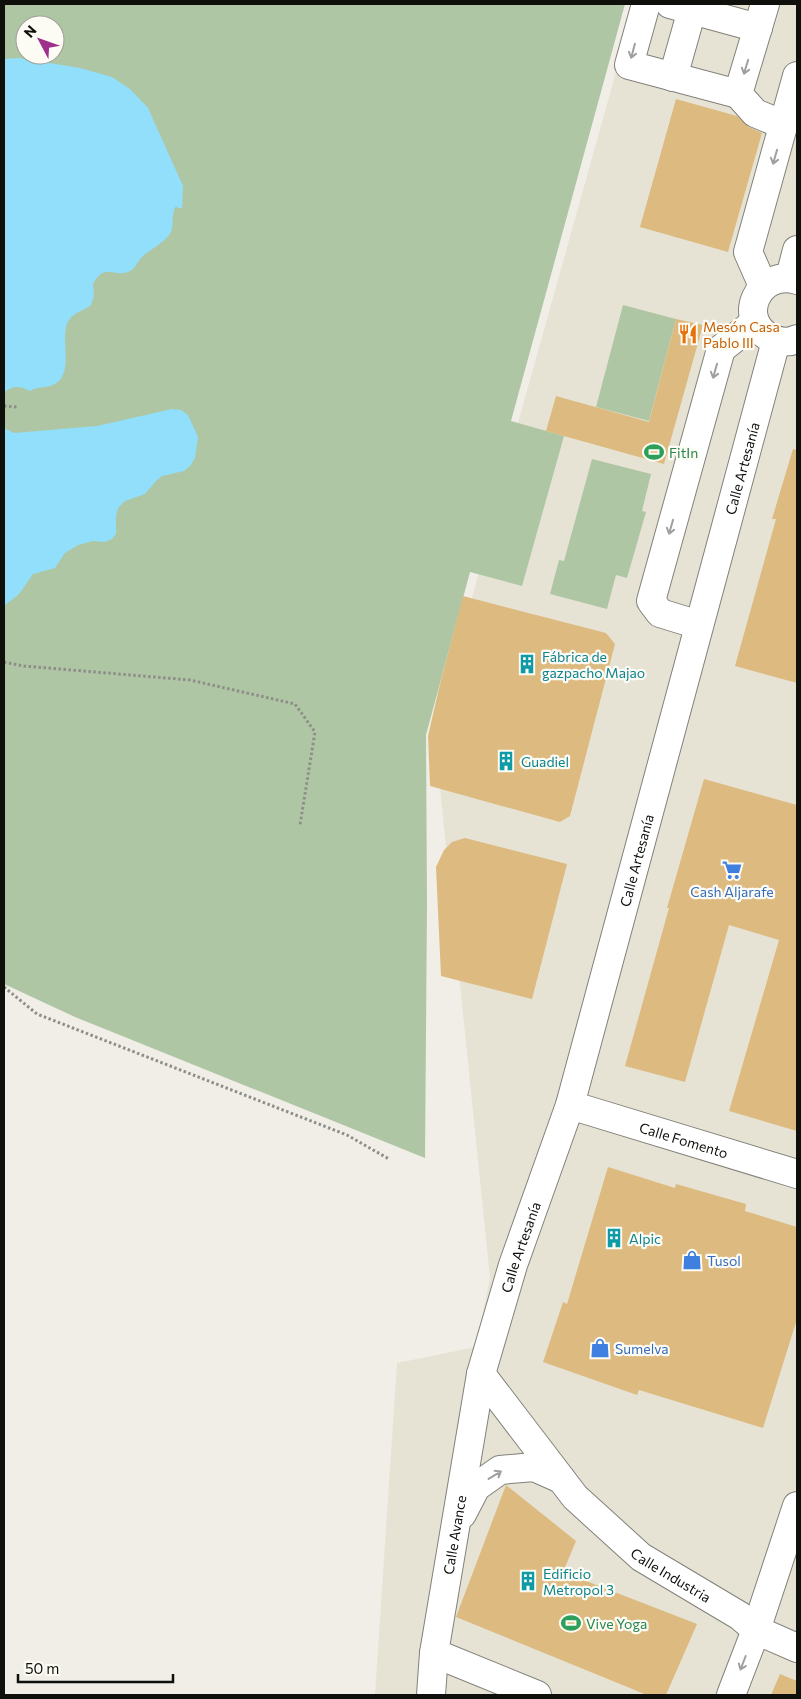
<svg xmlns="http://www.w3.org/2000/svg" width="801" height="1699" font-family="Commissioner,sans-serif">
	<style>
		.built { fill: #e6e3d4 }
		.green { fill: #afc6a5; fill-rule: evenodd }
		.water { fill: #91dffa }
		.building { fill: #ddba80 }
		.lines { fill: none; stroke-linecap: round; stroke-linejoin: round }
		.minor-casing { stroke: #82817a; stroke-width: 30 }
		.path { stroke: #8e8d88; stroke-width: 3; stroke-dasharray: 2.5 2.5; stroke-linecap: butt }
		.minor { stroke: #fff; stroke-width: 28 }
		.oneway { stroke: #9f9f9e }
		.labels { text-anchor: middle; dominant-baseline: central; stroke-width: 4.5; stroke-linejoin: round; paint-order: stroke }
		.food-label { font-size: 14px; fill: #c56008; stroke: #fdfcf4; text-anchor: start }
		.leisure-label { font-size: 14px; fill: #27864d; stroke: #fdfcf4; text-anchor: start }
		.street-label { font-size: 14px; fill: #0f0f0c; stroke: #fdfcf4 }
		.culture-label { font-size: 14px; fill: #0d838f; stroke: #fdfcf4; text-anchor: start }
		.shop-label { font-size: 14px; fill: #366cbe; stroke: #fdfcf4; text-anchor: start }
	</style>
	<rect width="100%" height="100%" fill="#f0eee7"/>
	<path class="built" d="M635,4H797V1695H375L397,1363L476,1347L490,1278L435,739L518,423Z"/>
	<path class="green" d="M4,4H625L511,421L564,436L522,586L470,572L426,735L427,905L425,1158L75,1017L4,984ZM25,25H55V55H25Z
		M623,305L676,319L649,421L596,407Z
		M592,459L651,474L642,511L646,512L627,578L616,575L607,609L550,594L559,560L564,561Z"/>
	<path class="water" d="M19,58L80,68L112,77L130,89L148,108L183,186L182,208H178L176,206C171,214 174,223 171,232C167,241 149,250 142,257C137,262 136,268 130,271C114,279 106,261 93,284L94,296L91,305C84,311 74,312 69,320C59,334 73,366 59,381C49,390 39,385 30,391C20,386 12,385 4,393V59Z
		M172,409L181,410L188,415L198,437L195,458L190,466L184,471L162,476L156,481L145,494L125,501L118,508L116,516V534L112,539L105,542L93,541L78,545L65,553L55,568L33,574L19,594L4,606V428L14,433L97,426Z"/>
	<path class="building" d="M676,99L737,116L749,127L762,133L728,252L640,227Z
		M676,319L703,325L664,464L546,431L556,396L649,422Z
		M793,449L797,450V683L735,666L776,519H772Z
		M463,596L606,633L615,644L570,816L560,822L430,786L428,736L440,684Z
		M704,779L797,805V1131L729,1111L779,940L729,925L685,1082L625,1066L669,908H667Z
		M465,838L567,864L532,999L441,976L436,867L444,850L452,842Z
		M608,1167L675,1188L676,1184L746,1204L745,1211L797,1227V1319L763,1428L639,1390L637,1395L543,1362L563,1302L567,1304Z
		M506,1485L576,1541L563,1572L697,1624L666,1695H647L456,1617Z
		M780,1674L797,1681V1695H771Z"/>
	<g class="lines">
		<defs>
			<g id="minor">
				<path d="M646,4L629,65L738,94"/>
				<path d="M670,4L758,28"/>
				<path d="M765,4L738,94L755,113L784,125"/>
				<path d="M673,77L692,10"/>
				<path d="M790,277L797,250"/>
				<path d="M797,280C758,268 735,320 771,338C779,342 789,343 797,339"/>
				<path d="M763,286L748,252L797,76"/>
				<path d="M699,625L660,613L651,601L721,349L755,322"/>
				<path id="s1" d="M570,1105L797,1174"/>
				<path id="s2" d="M481,1374L575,1497L641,1557L740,1616L756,1630L797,1648"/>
				<path d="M462,1514L476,1487L500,1470L534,1467L561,1479"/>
				<path d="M434,1653L537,1695"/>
				<path id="s3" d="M431,1695L434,1653L481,1374L513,1265L570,1105L776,341"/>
				<path d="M731,1695L756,1630L797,1506"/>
			</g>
		</defs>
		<use href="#minor" class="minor-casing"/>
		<path class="path" d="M4,406L17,407
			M4,662L24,666L190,680L295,704L315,732L300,825
			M4,987L37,1014L347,1135L389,1159"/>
		<use href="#minor" class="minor"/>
	</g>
	<defs><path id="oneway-shaft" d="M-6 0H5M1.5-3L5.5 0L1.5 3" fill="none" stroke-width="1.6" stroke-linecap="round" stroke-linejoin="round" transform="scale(1.25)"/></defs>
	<g class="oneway">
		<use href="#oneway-shaft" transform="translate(633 51) rotate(105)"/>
		<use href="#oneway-shaft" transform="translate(746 67) rotate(107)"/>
		<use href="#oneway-shaft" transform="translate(775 157) rotate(106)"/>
		<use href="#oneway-shaft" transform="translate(715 371) rotate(106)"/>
		<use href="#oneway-shaft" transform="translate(671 527) rotate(106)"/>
		<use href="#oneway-shaft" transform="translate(495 1475) rotate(-31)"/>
		<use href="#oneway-shaft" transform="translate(743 1663) rotate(111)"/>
	</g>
	<defs>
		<symbol id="restaurant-bare" viewBox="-9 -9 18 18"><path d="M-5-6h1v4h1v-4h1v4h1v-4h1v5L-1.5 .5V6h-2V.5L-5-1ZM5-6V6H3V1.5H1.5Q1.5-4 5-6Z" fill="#e8710a" stroke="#fdfcf4" stroke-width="2.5" paint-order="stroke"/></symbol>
		<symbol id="stadium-bare" viewBox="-9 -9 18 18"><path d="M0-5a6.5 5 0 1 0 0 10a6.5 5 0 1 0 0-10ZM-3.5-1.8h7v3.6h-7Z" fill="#2e9e5b" stroke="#fdfcf4" stroke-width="2.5" paint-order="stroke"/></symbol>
		<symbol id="building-bare" viewBox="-9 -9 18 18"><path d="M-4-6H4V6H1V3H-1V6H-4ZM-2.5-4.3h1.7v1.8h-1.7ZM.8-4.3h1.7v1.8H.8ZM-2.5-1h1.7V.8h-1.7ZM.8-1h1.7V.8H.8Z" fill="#0f9aa8" stroke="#fdfcf4" stroke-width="2.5" paint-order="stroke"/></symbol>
		<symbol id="supermarket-bare" viewBox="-9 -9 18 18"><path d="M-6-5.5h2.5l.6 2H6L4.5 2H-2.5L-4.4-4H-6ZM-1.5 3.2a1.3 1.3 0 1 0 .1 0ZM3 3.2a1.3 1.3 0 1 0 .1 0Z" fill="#3f7fe0" stroke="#fdfcf4" stroke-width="2.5" paint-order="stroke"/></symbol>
		<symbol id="shop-bare" viewBox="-9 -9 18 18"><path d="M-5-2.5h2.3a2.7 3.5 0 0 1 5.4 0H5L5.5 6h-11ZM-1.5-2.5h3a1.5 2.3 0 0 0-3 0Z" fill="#3f7fe0" stroke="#fdfcf4" stroke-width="2.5" paint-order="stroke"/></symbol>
	</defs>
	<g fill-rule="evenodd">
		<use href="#restaurant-bare" x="674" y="320" width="28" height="28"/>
		<use href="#stadium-bare" x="640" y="438" width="28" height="28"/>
		<use href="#building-bare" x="513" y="650" width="28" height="28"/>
		<use href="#building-bare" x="492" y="747" width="28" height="28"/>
		<use href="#supermarket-bare" x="718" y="856" width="28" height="28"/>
		<use href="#building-bare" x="600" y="1224" width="28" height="28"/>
		<use href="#shop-bare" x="678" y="1246" width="28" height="28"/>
		<use href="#shop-bare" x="586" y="1334" width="28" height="28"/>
		<use href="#building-bare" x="514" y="1567" width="28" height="28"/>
		<use href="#stadium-bare" x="557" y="1609" width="28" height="28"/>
	</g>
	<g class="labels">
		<g class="food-label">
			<text x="703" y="326">Mesón Casa<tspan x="703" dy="16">Pablo III</tspan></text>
		</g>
		<g class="leisure-label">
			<text x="669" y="452">FitIn</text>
			<text x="586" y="1623">Vive Yoga</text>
		</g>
		<g class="street-label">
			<text stroke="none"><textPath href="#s3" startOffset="1268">Calle Artesanía</textPath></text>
			<text stroke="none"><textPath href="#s3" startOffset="862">Calle Artesanía</textPath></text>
			<text stroke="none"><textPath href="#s1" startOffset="119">Calle Fomento</textPath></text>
			<text stroke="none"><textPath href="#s3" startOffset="458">Calle Artesanía</textPath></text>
			<text stroke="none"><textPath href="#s3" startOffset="162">Calle Avance</textPath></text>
			<text stroke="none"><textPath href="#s2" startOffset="279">Calle Industria</textPath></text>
		</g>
		<g class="culture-label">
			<text x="542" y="656">Fábrica de<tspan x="542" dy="16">gazpacho Majao</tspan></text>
			<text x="521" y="761">Guadiel</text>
			<text x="629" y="1238">Alpic</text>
			<text x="543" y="1573">Edificio<tspan x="543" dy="16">Metropol 3</tspan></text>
		</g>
		<g class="shop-label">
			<text x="732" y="891" text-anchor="middle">Cash Aljarafe</text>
			<text x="707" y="1260">Tusol</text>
			<text x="615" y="1348">Sumelva</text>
		</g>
	</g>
	<rect width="801" height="1699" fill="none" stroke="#0f0f0c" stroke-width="10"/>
	<g transform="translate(40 40) rotate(311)"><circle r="24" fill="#fdfcf4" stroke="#9e9d97"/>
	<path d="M0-4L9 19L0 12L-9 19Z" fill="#9f2f8d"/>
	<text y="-8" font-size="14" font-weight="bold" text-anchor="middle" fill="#0f0f0c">N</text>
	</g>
	<path d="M18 1674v8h155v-8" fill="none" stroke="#0f0f0c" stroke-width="2.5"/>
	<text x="25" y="1674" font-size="15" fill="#0f0f0c" stroke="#fdfcf4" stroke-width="4" paint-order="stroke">50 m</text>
</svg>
